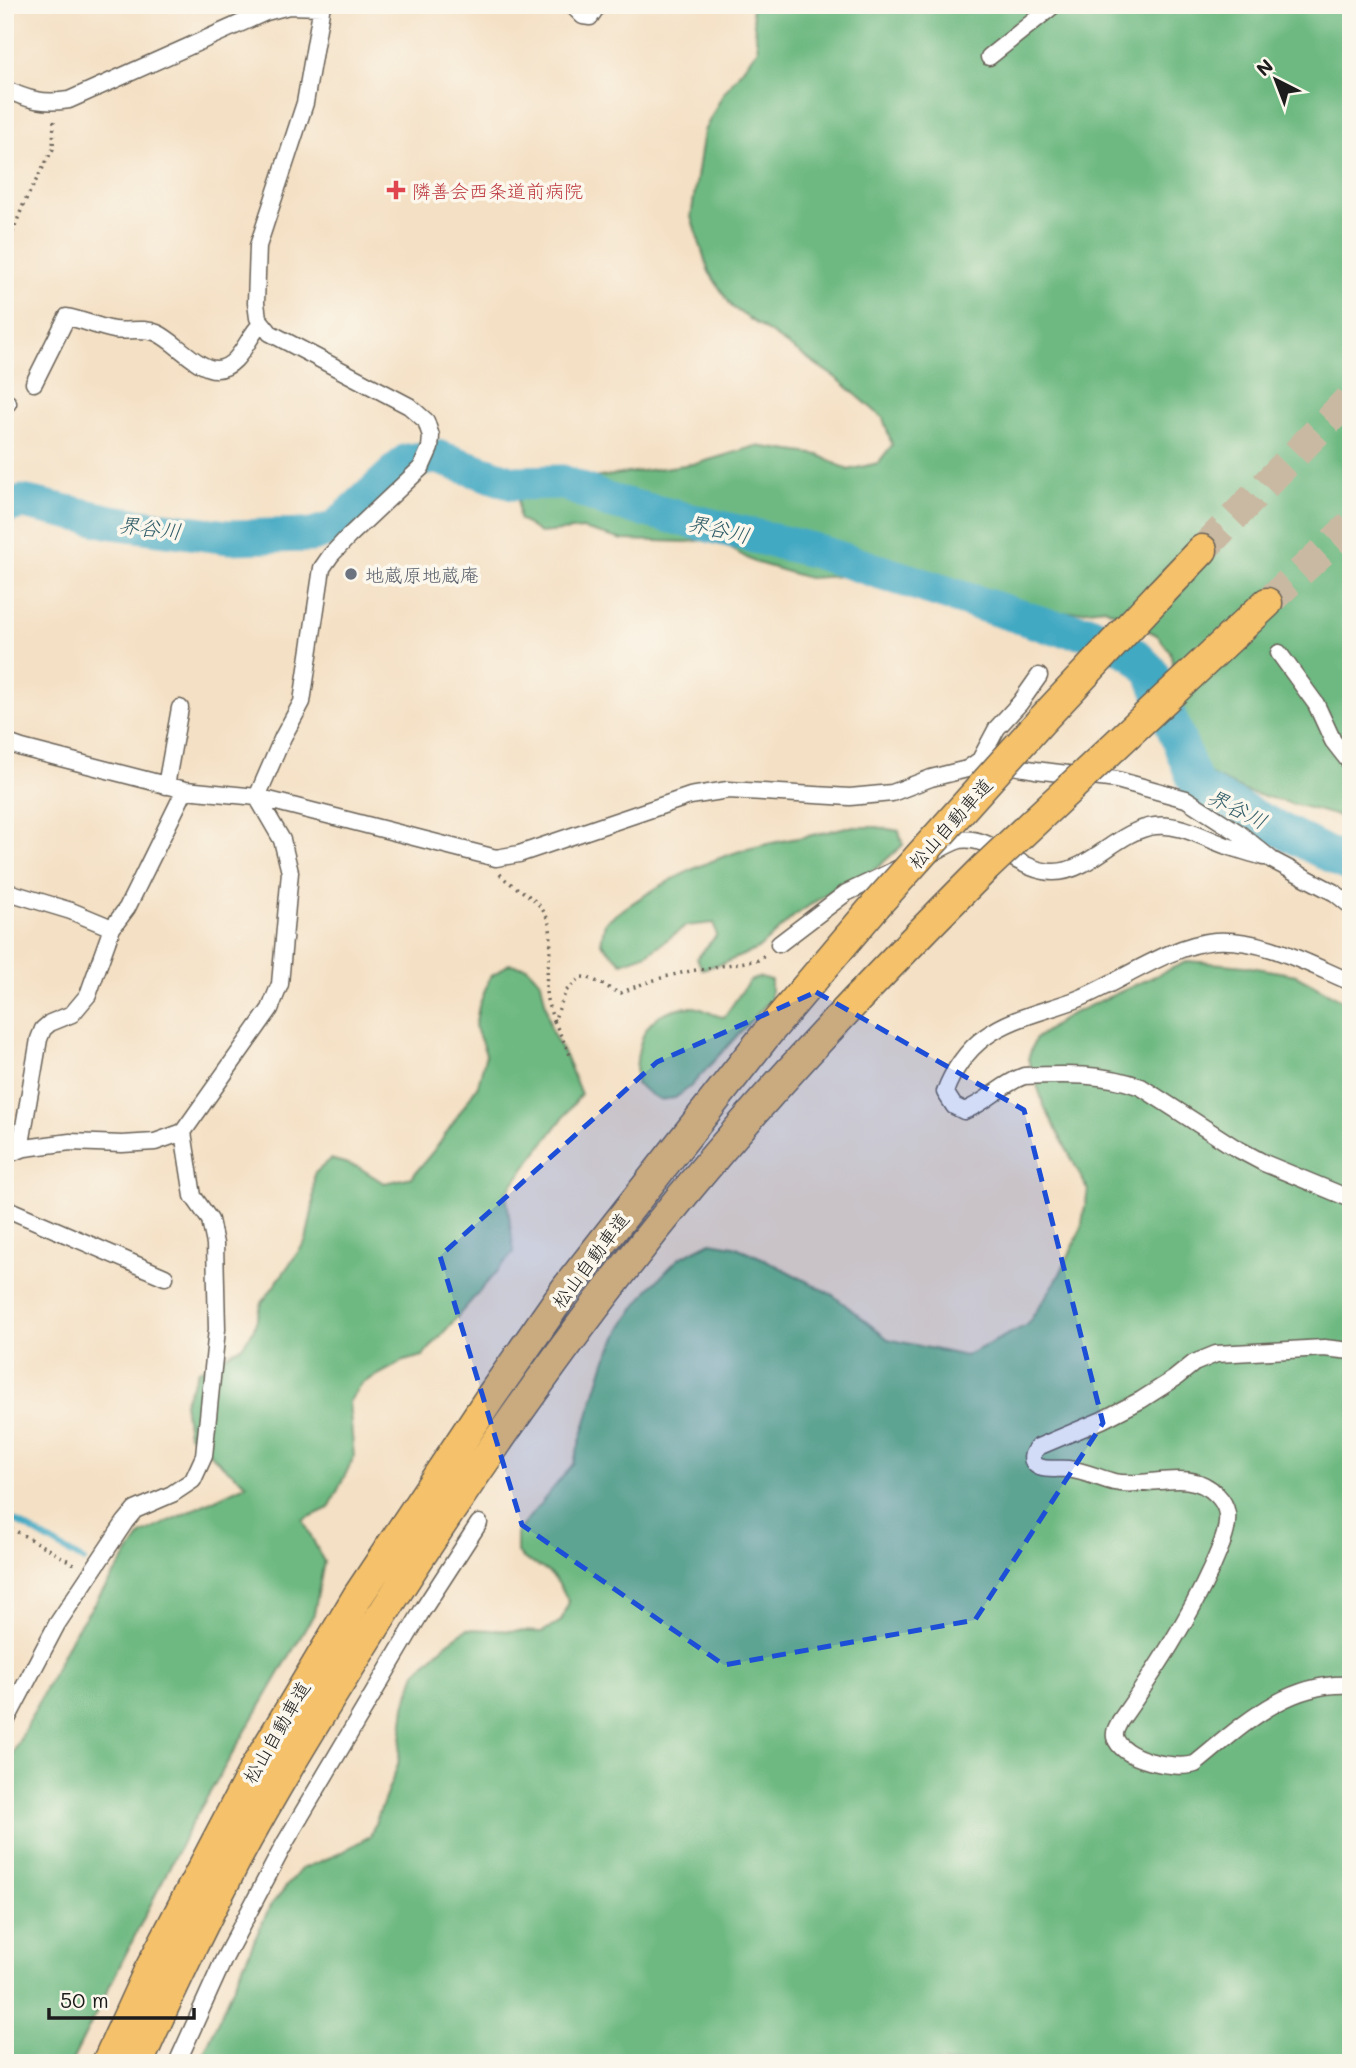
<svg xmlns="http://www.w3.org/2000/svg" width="1356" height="2068" font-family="Mali,'Klee One',sans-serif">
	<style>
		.forest { fill: #6eb982; stroke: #456a4f; stroke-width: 2 }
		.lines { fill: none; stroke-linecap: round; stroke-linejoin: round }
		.stream { stroke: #43a9c3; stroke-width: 6 }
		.river { stroke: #43a9c3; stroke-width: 35 }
		.highway-tunnel { stroke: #c9b9a2; stroke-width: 30; stroke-dasharray: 30 15; stroke-linecap: butt }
		.street-casing { stroke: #686157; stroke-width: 19 }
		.highway-casing { stroke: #686157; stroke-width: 33 }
		.path { stroke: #686157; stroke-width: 3.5; stroke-dasharray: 2 5; stroke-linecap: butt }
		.street { stroke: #fff; stroke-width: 16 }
		.highway { stroke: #f5c16b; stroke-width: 30 }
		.highway-bridge-casing { stroke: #686157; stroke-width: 33; stroke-linecap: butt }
		.highway-bridge { stroke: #f5c16b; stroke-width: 30 }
		.marked { fill: #1d4ed8; fill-opacity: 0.2; stroke: #1d4ed8; stroke-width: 5; stroke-dasharray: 14 9; stroke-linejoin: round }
		.health-dot { fill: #e0444e; stroke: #fbf7ec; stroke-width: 2.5 }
		.worship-dot { fill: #6b7280; stroke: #fbf7ec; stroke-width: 2.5 }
		.labels { text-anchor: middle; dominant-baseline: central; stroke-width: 7; stroke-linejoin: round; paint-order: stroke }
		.health-label { font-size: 19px; fill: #be3a42; stroke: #fbf7ec; text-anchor: start }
		.worship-label { font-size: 19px; fill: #5b616d; stroke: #fbf7ec; text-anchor: start }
		.street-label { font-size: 19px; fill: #1c1c1c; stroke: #fbf7ec }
		.water-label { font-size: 21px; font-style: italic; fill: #2e5b67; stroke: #fbf7ec }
	</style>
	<rect width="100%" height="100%" fill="#fbf7ec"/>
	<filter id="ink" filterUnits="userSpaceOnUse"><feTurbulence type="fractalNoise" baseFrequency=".0143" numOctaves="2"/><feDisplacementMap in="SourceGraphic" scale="14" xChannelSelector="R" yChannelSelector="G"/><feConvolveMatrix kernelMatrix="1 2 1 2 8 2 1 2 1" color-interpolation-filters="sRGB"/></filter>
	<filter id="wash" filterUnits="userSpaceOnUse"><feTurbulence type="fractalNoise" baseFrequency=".00686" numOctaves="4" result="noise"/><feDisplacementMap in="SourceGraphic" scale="28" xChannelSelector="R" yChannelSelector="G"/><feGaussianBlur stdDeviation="1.57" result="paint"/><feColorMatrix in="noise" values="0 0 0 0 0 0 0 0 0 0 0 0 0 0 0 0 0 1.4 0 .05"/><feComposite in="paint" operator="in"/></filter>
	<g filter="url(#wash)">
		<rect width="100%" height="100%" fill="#f4e0c4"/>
		<path class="forest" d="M751,5H1351V835L1339,816L1247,792L1205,772L1186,719L1170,652L1157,635L1105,608L1053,614L884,562L843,576L808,578L754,562L714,539L687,542L623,540L583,529L540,533L519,519L518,501L529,489L585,479L699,463L756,446L819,455L848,470L878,463L892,445L883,418L839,380L732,307L709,272L691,217L704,131L723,94L758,49Z
			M846,827H876L899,831L903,845L878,867L854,881L831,891L794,916L758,949L724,963L702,969L697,958L716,936L714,923L686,926L647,954L622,963L601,943L605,922C646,892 691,866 740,851C774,841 811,837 846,827Z
			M1188,961L1245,966L1296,975L1351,1005V2063H199L270,1906L301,1869L336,1855L370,1836L398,1765L405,1706L416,1672L447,1643L467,1629L542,1632L561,1621L569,1602C562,1589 556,1576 543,1569C533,1562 527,1563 517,1553V1532L573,1464L605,1361L624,1323L648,1290L679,1258L711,1242L734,1246L762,1258L833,1295L888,1339L965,1356L1027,1325L1058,1278L1081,1229L1088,1190L1045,1108L1028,1059L1035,1039L1069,1015Z
			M509,964L527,967L541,982L551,1030L567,1060L581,1094L506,1193L514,1252L423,1356L404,1361L361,1384L349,1402L354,1457L329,1508L303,1520L324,1562L314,1614L188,1830L71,2063H5V1769L72,1636L142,1534L247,1484L227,1469L188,1434L184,1402L199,1370L242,1346L253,1331L262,1303L306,1241L313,1206L314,1174L331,1159L358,1167L384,1183L412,1177L439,1144L478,1085L486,1054L475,1026L479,1006L490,977Z
			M760,977L771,980V999L690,1087L675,1098L659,1100L636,1084C635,1042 645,1007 693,1007C703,1007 711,1016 724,1017L749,981Z"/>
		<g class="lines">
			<path class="stream" d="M5,1515L84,1561"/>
			<path class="river" d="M5,506L23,502L112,522L228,537L312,535L335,528L407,461L437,457L513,483L562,482L609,501L812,550L1055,628L1090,632L1135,655L1151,671L1197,787L1351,866"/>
		</g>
	</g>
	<g filter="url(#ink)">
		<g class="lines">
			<path class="highway-tunnel" d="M1202,550L1351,397
				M1267,603L1351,525"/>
			<defs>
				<path id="street" d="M572,5L583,16L590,17L598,5
					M989,57L1054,5
					M5,89C28,100 44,104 69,100L266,12L289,6L322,7
					M34,383L67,317C83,320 98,327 114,330C128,332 143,327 157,333C174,340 198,370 217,369C239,368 247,337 261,324
					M5,402L8,403
					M1279,653L1316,704L1333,741L1351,764
					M5,742L22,748L185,790L257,797L496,858L519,854L690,796L728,790L850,797L892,793L931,778L967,769L980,760L1035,770L1117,780L1186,799L1239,833L1272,860L1335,893L1351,906
					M980,760L997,728L1020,703L1039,676
					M166,786L180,708
					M931,854C940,849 950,843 960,840C990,834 1021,873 1054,872C1090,872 1118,830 1155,826C1180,823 1204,838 1227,846C1239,850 1251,853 1263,857
					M5,891L71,911L112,928
					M779,944L846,893L901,867
					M1351,982C1308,964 1264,938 1215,941C1170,945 1120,982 1078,999C1047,1011 1012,1017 985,1037C967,1050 952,1072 945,1092L954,1106L964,1111C988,1102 1001,1084 1024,1076C1064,1074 1104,1073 1141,1087L1234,1147L1264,1163L1351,1199
					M20,1150L39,1039L43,1029L50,1023L72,1014L88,995L112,928L127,908L185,790
					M5,1155L25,1148L70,1142L122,1144L155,1142L183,1132L270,1009L280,984L290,872L282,840L257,797L283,737L302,702L322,568L331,555L349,536L421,468L430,448L431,436L426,421L409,406L270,333L258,318L256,303L258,246L305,103L322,5
					M5,1208L165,1277
					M1351,1351L1324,1348L1216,1354L1194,1363L1174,1379L1141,1400L1102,1420L1038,1447C1033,1452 1029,1459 1036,1465C1043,1471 1059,1468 1068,1469C1084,1471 1099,1478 1114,1482C1147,1489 1190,1466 1217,1495C1222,1500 1226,1507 1227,1514C1229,1531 1219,1550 1213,1565C1188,1621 1155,1671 1120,1721C1117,1727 1114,1731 1115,1737C1122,1760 1175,1770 1195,1764C1242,1726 1287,1681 1351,1685
					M5,1723L57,1624L125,1522L135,1510L172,1494L193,1480L204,1456L217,1329L215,1244L210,1220L193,1196L183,1132
					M177,2063L223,1961L286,1841L422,1611L479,1523"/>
				<path id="highway" d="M1159,595L1202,550
					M1234,634L1267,603
					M107,2063L148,1973L254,1770L358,1596L490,1398L566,1289L765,1036L876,905
					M138,2063C168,1995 200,1928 234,1863C279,1778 331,1696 382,1615C493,1441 614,1270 751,1115C826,1029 905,948 985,868"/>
			</defs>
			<use href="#street" class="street-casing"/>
			<use href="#highway" class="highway-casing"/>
			<path class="path" d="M5,252L24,203L53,149L54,118
				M500,874C512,888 532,894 542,909C559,932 546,963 546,989C546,1001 550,1010 554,1021L566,991L581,977C594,977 607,989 621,993C664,972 711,968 758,960L766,954
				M554,1021L570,1055
				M5,1525L76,1565"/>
			<use href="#street" class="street"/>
			<use href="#highway" class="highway"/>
			<defs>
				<path id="highway-bridge" d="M985,868L1234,634
					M876,905L1040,722L1159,595"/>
			</defs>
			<use href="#highway-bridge" class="highway-bridge-casing"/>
			<use href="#highway-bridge" class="highway-bridge"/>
		</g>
	</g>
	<path class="marked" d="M816,992L1024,1110L1103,1423L975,1620L724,1665L522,1525L440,1256L657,1062Z"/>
	<path class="health-dot" d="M392.5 179.5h7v7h7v7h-7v7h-7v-7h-7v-7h7z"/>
	<circle class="worship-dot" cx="351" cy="574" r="7"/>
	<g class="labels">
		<g class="health-label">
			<text x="412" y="190">隣善会西条道前病院</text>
		</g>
		<g class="worship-label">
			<text x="365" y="574">地蔵原地蔵庵</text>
		</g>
		<g class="street-label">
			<text transform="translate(950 823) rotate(-48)">松山自動車道</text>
			<text transform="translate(590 1260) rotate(-53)">松山自動車道</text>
			<text transform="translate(276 1732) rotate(-60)">松山自動車道</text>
		</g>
		<g class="water-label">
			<text transform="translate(150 527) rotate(7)">界谷川</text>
			<text transform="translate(719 528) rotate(13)">界谷川</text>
			<text transform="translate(1238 808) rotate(27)">界谷川</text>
		</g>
	</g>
	<rect width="1356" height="2068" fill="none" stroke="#fbf7ec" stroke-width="28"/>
	<g transform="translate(1276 80) rotate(318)" stroke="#fbf7ec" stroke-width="5" paint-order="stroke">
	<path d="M0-5L12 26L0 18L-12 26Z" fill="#1c1c1c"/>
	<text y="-10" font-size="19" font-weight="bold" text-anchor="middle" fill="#1c1c1c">N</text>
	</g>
	<path d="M49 2008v10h145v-10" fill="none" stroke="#1c1c1c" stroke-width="3.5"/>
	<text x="60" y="2008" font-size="21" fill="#1c1c1c" stroke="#fbf7ec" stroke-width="5" paint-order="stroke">50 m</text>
</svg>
